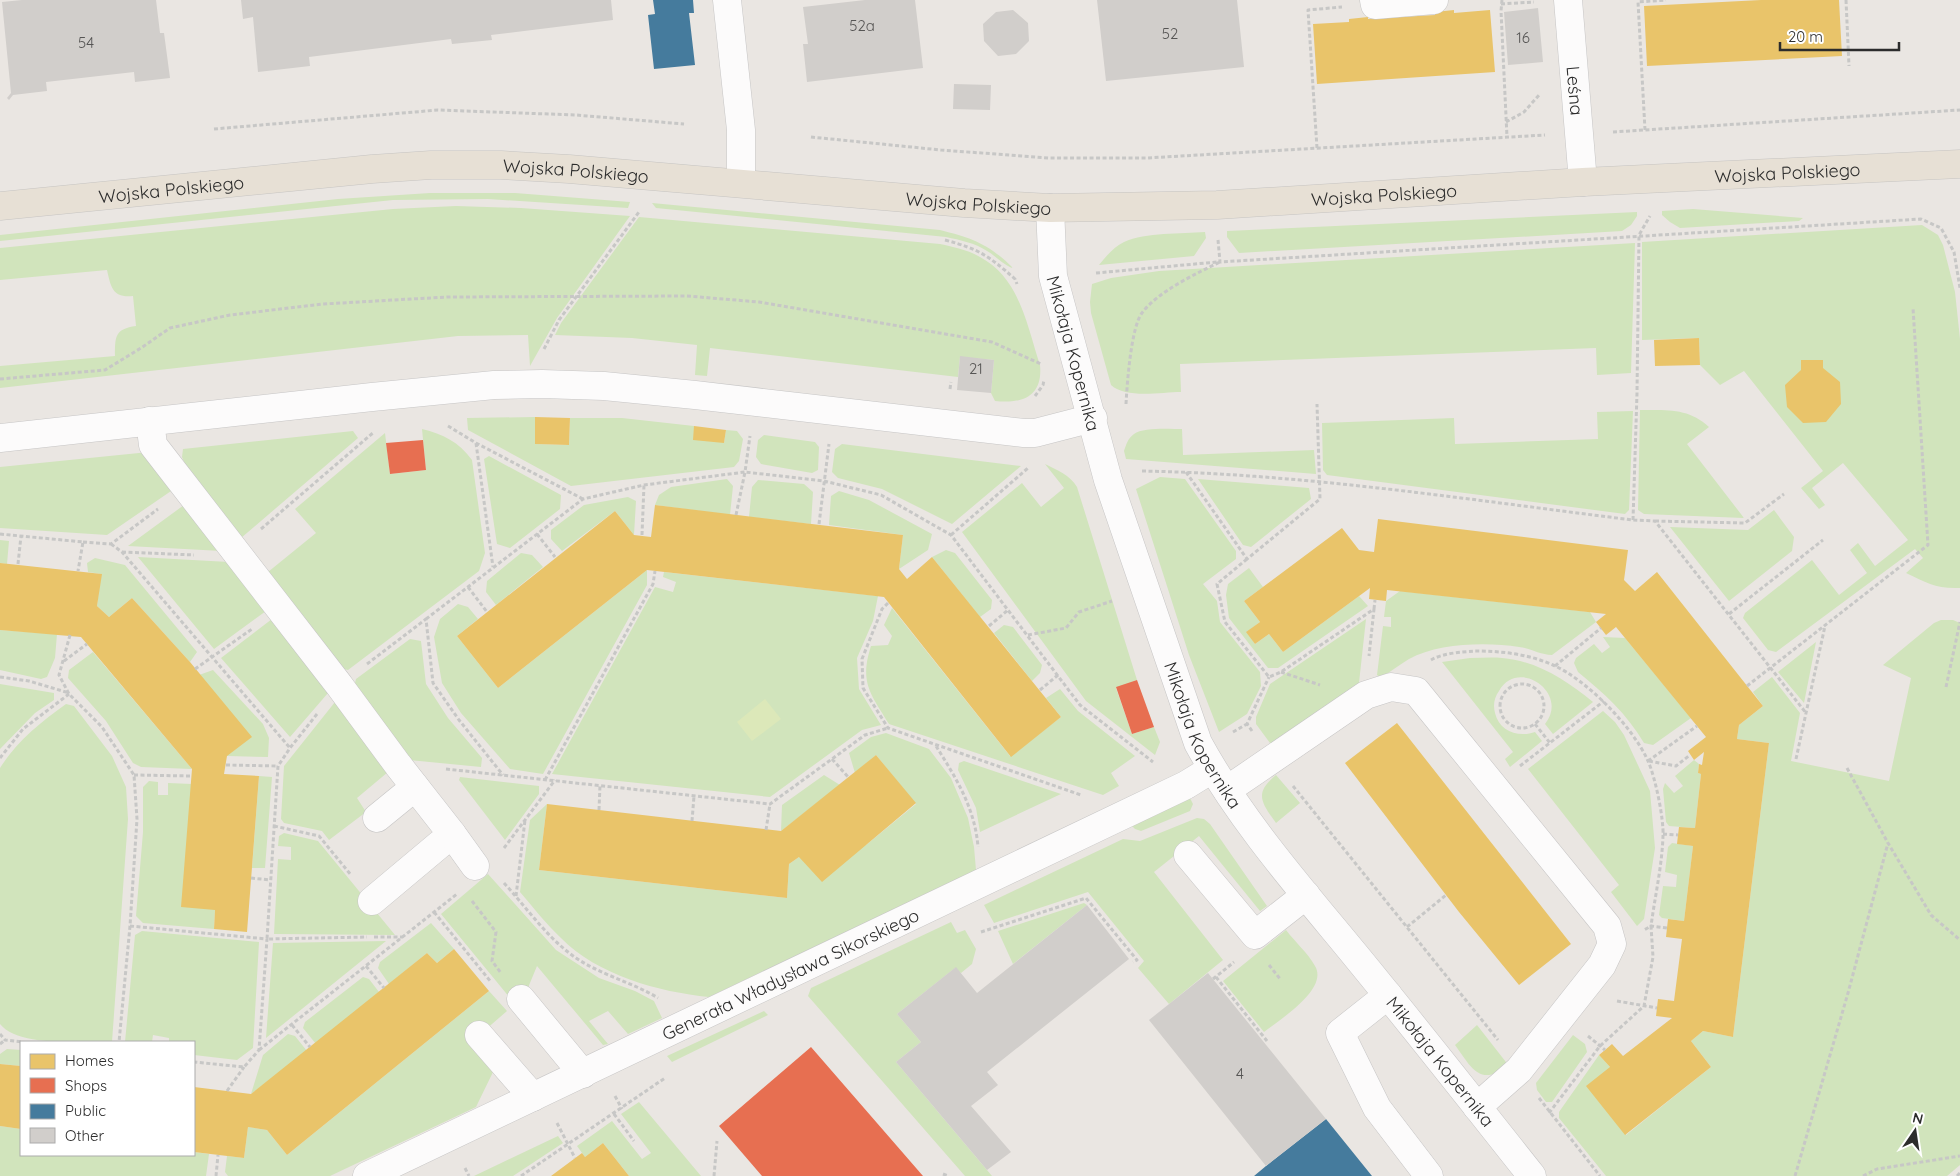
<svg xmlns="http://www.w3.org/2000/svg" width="1960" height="1176" font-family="Quicksand,sans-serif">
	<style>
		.green { fill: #d1e4bc }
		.pitch { fill: #dce8b9 }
		.homes { fill: #e9c46a }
		.shops { fill: #e76f51 }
		.public { fill: #457b9d }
		.building { fill: #d1cecb }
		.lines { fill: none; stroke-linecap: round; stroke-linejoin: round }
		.minor-casing { stroke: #c6c5c5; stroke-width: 29 }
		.major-casing { stroke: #c6c4c2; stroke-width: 29 }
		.path { stroke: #c7c7c6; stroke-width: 3; stroke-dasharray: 4 2.5; stroke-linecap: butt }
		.minor { stroke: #fcfbfb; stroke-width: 28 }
		.major { stroke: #e7e0d5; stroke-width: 28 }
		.labels { text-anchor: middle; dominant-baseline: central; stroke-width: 5; stroke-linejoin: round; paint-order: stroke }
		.number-label { font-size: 15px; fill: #565554 }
		.street-label { font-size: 18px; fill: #2c2c2c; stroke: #fff }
	</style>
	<rect width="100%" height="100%" fill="#eae6e2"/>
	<path class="green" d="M430,193H515L630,202L628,208L488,199L393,200L0,241V235L338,199Z
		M652,203L940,230C972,238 989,244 1013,268C1003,265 996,256 987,251C975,243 960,240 946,237L656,208Z
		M456,206L521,208L630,216L557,318L530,366L528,335L458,336L0,388V366L115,356C115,336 115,329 136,326L133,296C113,298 111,288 107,270L0,280V248L393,209Z
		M1693,209L1803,218L1799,221L1680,228L1670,222L1662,215V211Z
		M1637,212V216L1631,225L1622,231L1239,253L1227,237V231Z
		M639,217L940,244C954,247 968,250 980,257C1020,278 1027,326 1040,365C1043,396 1023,404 995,401L991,393L994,360L960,357L958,377L710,348L707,376L695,375L697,345L632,338L555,335L561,323Z
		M1922,225L1938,235L1943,245L1955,292L1960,339V588C1936,589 1927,583 1906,573L1923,558L1915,549L1776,652L1768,650L1743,618L1745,613L1812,560L1839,595L1867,573L1850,550L1858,543L1875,566L1908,540L1843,463L1812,488L1825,505L1819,509L1801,488L1823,471L1744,371L1720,385L1700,365L1699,338L1642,340V242Z
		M1205,232L1206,238L1194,256L1099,265C1106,256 1114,247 1124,242C1146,232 1181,234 1205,232Z
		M1635,243L1631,373L1597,375L1596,348L1180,364L1181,392C1161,392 1126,399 1111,385L1091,313L1090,302L1092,284L1111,278L1159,271Z
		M1640,410C1667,410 1689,408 1709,427L1687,444L1744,518L1644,514L1638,510Z
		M1633,411L1629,510L1625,514L1327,475L1323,470L1322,423L1454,418L1455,444L1598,439L1597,412Z
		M535,417V444L569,445L570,418H622L694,426L724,443L726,430L737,431L743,439L739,461L734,467L571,486L468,430L467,418Z
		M422,429C443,434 459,442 472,460L485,553L479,571L348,670L340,668L268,572L316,533L295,509L385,433L390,474L426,470Z
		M1182,429L1183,455L1314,450L1316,474L1126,459L1124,451C1126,445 1128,438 1134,434C1143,427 1170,429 1182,429Z
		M353,431L358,438L241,538L187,469L182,457L183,449Z
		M764,435L815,442L819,447L818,470L812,473L761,464L756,457L758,440Z
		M842,444L1021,466L952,524L882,489L838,478L832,472L835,449Z
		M149,452L174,489L107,535L0,528V467Z
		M489,456L561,495L560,509L510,548L497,544L484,459Z
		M1045,464C1057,470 1070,475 1077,487L1137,680L1116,688L1132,734L1154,727L1160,742L1155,755L1086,701L962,532L1022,483L1041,507L1064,488Z
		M1160,477L1185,479L1236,551V559L1203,584L1217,601L1220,622L1260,672L1261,686L1247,714L1219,732L1189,655L1136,489Z
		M727,479L733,486L730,515L655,505L659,495L671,487Z
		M1198,479L1309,488L1311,499L1251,547L1243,545Z
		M758,480L804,484L813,492L811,524L749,517L752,487Z
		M839,491L869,500L932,534L928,550L899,569L903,535L829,525L831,496Z
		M628,497L636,501L634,535L615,511L562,551L551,539V530L584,505Z
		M184,505L222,551L128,546Z
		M1774,510L1794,537L1792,551L1729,601L1670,527L1748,530Z
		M0,540L9,541L7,564L0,563Z
		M946,550L955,553L992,600L991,609L980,617L932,557Z
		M521,553L532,555L543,567L496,605L486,592L487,581Z
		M138,557L229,562L266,611L214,649Z
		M95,558L125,565L197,652L190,662L132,598L109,617L97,606L101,574L88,572L87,563Z
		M1249,568L1263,587L1244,601L1260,622L1247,632L1255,644L1269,634L1283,652L1359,596L1368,606L1278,668H1268L1229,618L1226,595L1228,584Z
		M647,570V585L543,774L510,769L461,713L442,683L434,637L440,619L458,604L468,607L478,619L457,636L498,688Z
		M664,572L878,596L873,621L857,658L859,689L881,725L862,730L770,797L552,774L655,587L673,592L676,582L663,577Z
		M1400,591L1590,612L1596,622L1552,655C1540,655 1530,648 1519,647C1487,642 1438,643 1409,659C1399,665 1390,672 1381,678L1377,675L1383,626L1391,627V617H1384L1386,601Z
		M892,608L1010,756L1061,717L1046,698L1060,689L1078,711L1135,756L1111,773L1119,786L1103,795L889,724C871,694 859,683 871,646L888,645L892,636L884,625Z
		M272,619L328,693L290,737L221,658Z
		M1366,619L1358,692L1273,747L1256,724V717L1270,684Z
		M1941,620H1953L1960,623V1165L1947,1176H1606L1559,1118V1112L1599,1055L1610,1067L1626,1135L1711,1067L1691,1041L1703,1031L1733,1037L1769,743L1737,739L1739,725L1763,706L1753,692L1772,677L1800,713L1791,761L1889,781L1911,678L1883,665L1934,623Z
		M1004,625L1013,627L1042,665L1040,673L1032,681L994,633Z
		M0,630L57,634L55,658L47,677L41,679L0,670Z
		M1603,637L1625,638L1691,718L1653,745L1644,743C1627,714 1604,693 1578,672L1574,663L1576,658L1594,644L1602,653L1610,647Z
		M410,639L421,641L426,684L448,718L482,758L481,767L409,760L354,687L356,679Z
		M1816,642L1804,703L1778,672Z
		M93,652L192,769L141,767L133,763L106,721L68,678L69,670Z
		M1470,658C1481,658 1492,657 1502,658C1537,661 1566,680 1593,702L1553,734L1545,724C1570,693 1518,657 1499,691C1494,698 1493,705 1495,713C1499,731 1518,738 1535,732L1542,741L1510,767L1505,759L1513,752L1442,662Z
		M213,670L263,724L269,738L268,757L227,756L199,675Z
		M0,684L54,693V700L35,713L0,749Z
		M335,702L388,772L357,798L366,812L329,840L322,831L284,823L281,819L284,766Z
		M66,704L74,706L112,756L126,787L128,819L112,1042C85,1042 18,1047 0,1024V768C17,741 41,722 66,704Z
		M1603,711L1615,722L1624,735L1650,791L1655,848L1644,919L1637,926L1611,892L1619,885L1528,769Z
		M886,733L929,749L951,778L968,818L974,847L976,870L709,997C659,992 597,975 561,938C546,924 533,907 520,892L530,820L547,804L539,870L787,898L789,864L799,857L866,845L916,804L876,755L855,773L849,753L871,737Z
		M1694,760L1699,764L1698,773L1701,774L1695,828L1669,826L1666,822L1663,789L1665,783L1674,793L1683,786L1675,776Z
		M964,761L1061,794L980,832L976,808L958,770L959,763Z
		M824,775L840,785L781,831L782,805Z
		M1276,775L1300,803L1276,823C1261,802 1254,793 1276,775Z
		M259,776L272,777L265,868H252Z
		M460,777L539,786V794L505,840L459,780Z
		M149,781L158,782V795H168V783L192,784L215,910L214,929L143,923L136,916L143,832V787Z
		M1190,798L1193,804L1190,811L1141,831L1135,829L1131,825Z
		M1197,818L1204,819L1210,824L1267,906L1260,911L1199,836L1154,872L1223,960L1169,1004L1138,968L1144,961L1088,892L994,923L984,905L1123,839L1140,841Z
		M284,833L318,841L395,935L274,934L278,859L291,860V847L278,846L279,836Z
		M1672,843L1693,846L1684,921L1662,918L1659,915L1663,886L1676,887L1677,875L1665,872L1668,847Z
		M488,874L556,950L599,978L635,991L654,1001L662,1018L628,1034L608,1011L589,1021L608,1044L603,1045L537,966L525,995L515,1004L441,914Z
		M1084,903L1087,905L1013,964L998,931Z
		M951,922L957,933L965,930L976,949L972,964L961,973L955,968L897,1014L921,1042L896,1062L992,1176H965L808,996L811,988Z
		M431,923L454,949L437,963L427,953L389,984L378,968L380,962Z
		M1286,930C1295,942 1308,953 1315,966C1329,989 1279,1020 1264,1032L1223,981Z
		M142,931L259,942L253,1048L237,1060L194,1055V1042H169V1038L153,1035L152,1042H125L135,935Z
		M386,941L266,1038L273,943Z
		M363,977L369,979L379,992L316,1044L303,1028L305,1022Z
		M489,991L507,1011L469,1044L493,1072L476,1107L330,1176H228L225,1172L227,1156L244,1158L248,1127L267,1130L287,1155Z
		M764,1011L768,1015L672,1062L667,1056Z
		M1477,1025L1509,1066C1479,1087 1472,1068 1455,1045Z
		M288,1034L295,1036L307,1051L251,1094L263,1055Z
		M1573,1035L1585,1044L1587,1052L1552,1102H1546L1537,1090L1536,1083Z
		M7,1049L21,1050V1066L0,1064V1054Z
		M639,1102L701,1176H629L603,1143L585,1157L577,1146L612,1121L642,1159L651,1153L621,1114Z
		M0,1126L21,1129V1155H194V1152L209,1154L206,1176H0Z
		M558,1136L563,1143L513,1176H474Z"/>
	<path class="pitch" d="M765,699L781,719L752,741L737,722Z"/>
	<path class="homes" d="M1761,0H1839L1842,56L1647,66L1644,6Z
		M1454,10V13L1490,10L1495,72L1317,84L1313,24L1349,22V19L1368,17V19L1435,15V12Z
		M1699,338L1700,365L1655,366L1654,340Z
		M1801,360H1823V368L1840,382L1841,404L1826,422L1803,423L1787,407L1785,385L1801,370Z
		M535,417L570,418L569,445L535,444Z
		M694,426L726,430L724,443L693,440Z
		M655,505L903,535L899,569L907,579L932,557L1061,717L1011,757L884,597L647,570L498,688L457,636L615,511L634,535L651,537Z
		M1378,519L1628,550L1624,580L1635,591L1657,572L1763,706L1739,725L1737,739L1769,743L1733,1037L1703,1031L1691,1041L1711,1067L1625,1135L1586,1086L1610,1067L1599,1055L1605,1050L1612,1044L1623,1056L1672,1018L1656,1016L1658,999L1674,1001L1682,939L1666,937L1668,919L1684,921L1693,846L1677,844L1678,835L1679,827L1695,828L1701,774L1698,773L1699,764L1702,765L1704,752L1694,760L1688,751L1706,737L1616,627L1606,635L1596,622L1606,614L1387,590L1386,601L1369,599L1370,588L1283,652L1269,634L1255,644L1246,632L1260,622L1244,601L1342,528L1359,550L1374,552Z
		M0,563L102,574L97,606L109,617L132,598L190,662L252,737L227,756L224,774L259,776L247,932L214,929L215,910L181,907L192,769L81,637L0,630Z
		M1397,723L1571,944L1519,985L1459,912L1345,763Z
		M876,755L916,803L822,882L799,857L789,864L787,898L539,870L547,804L781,831Z
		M454,949L489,991L287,1155L267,1130L248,1127L244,1158L194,1152V1087L251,1094L427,953L437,963Z
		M0,1064L21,1066V1129L0,1126Z
		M603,1143L629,1176H551L582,1153L585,1157Z"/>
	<path class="shops" d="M423,440L426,470L390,474L386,443Z
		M1137,680L1154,727L1132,734L1116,687Z
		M811,1047L923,1176H762L719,1126Z"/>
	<path class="public" d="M653,0H693L694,13H689L695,65L654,69L648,15L655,14Z
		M1326,1119L1372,1176H1254L1266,1166Z"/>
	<path class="building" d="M22,0H156L160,33H164L170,78L135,82L134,72L46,82L47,91L13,95L9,100L7,98L11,93L2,2Z
		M241,0H611L613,20L491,35L492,40L452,44L451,39L309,57L310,66L258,72L253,17L243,19Z
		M865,0H915L923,68L807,82L803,44H808L803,7Z
		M1097,0H1237L1244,67L1106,81Z
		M1538,8L1543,62L1508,65L1504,12Z
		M1013,10L1028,23L1029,41L1016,54L998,56L984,41L983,24L996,12Z
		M954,84L991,85L990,110L953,109Z
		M960,356L994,360L991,393L957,390Z
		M1087,905L1129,959L987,1072L998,1085L971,1106L1011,1152L987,1170L896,1062L921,1042L897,1014L956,967L977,993Z
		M1208,973L1326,1119L1266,1166L1149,1020Z"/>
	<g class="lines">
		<defs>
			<g id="minor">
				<path d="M727,0L741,130V182"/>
				<path d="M1374,0L1375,5L1434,0"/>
				<path id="s1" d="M1568,0L1583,182"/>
				<path id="s2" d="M1050,208L1053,276L1108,480L1198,743C1240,820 1301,889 1356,956C1416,1029 1474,1103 1532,1176"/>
				<path d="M150,421L153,445L339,685L398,765L452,834L372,901"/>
				<path d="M0,438L372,397L494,385L542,384L604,386L695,395L1024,433H1035L1093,418"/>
				<path d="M1227,790L1366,695L1391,687L1416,691L1607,926L1612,944L1602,965L1519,1070L1477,1107"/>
				<path d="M377,818L415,787"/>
				<path d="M452,834L475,866"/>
				<path d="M1188,855L1255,935L1306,895"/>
				<path d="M1388,995L1340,1033L1377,1108L1429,1176"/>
				<path d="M521,999L583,1074"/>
				<path d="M479,1035L533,1097"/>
				<path id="s3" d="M367,1176L1186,785L1212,769"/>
			</g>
			<g id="major">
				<path id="s4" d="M0,206L372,169L431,165H501L569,169L964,203L1050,208L1217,205L1583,182L1960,164"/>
			</g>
		</defs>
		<use href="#minor" class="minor-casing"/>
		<use href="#major" class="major-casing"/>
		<path class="path" d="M1502,0L1501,11L1507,137
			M1846,0L1849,66
			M1501,4L1534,2
			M1506,122L1524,112L1540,94
			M214,129L438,110L576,115L684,124
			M1645,130L1638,2L1666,0
			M1613,132L1960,110
			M811,137L941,150L1049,158H1146L1545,135
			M1317,148L1308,10L1342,7
			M945,240C979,249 989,256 1015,279L1017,284
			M1218,240L1220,262L1921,219L1941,228L1954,252L1960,288
			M1096,273L1217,262
			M544,349L559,320L639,212
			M0,379L105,370L141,348L170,328L230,315L323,304L447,297L687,296L759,302L992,342L1041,364
			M950,389L951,382
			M1035,396L1043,385L1044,380
			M1126,404C1127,385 1131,327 1142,313C1157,292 1197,273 1220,262
			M448,426L476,443L583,499
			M476,443L493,567
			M1142,471C1307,474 1470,500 1633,520L1655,521L1806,713
			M1186,472L1247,559L1320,499L1317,404
			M736,515L745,472L824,481L881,495L951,535L1080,705L1153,762
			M1633,520L1637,393L1639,235L1650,216
			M1655,521L1745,523L1784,494
			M819,524L829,444
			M261,529L374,432
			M0,534L83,542L78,571
			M537,534L555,557
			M642,535L644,485
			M951,535L1028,468
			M83,542L111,544L158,509
			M111,544L122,552L290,748
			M122,552L194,555
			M1247,559L1217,584L1225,622L1269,677L1281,672L1374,609L1369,656
			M18,564L21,536
			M468,587L487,612
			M888,603L882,609L862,659L863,688L888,728L1081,795
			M1374,609L1375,600
			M1729,614L1823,540
			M426,619L583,499L644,485L745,472L750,436
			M989,626L1008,610
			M70,635L59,675L69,694L102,727L134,775L137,819L130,926L119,1042
			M1028,635L1066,628L1079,612L1112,601
			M1431,660C1443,653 1462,652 1475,651C1502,651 1528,654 1553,665C1587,680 1633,727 1648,761C1655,776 1664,819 1663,836C1662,866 1655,896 1651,926L1667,928
			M64,661L87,644
			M367,664L426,619L433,683L459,720L503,775
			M1555,666L1601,628
			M195,669L252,629
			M1281,672L1320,685
			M0,677L29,681L69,693
			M1500 706a22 22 0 1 1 44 0a22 22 0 1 1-44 0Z
			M1747,686L1928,545L1913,308
			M1946,687L1960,622
			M1040,690L1058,675
			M317,714L290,748L278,766L267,939L367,937
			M1535,724L1550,743
			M1252,731L1247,724L1269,677
			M1233,732L1247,724
			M936,746C956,778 975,808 978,847
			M0,758L23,729L69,694
			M832,759L849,778
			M1796,759L1825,626
			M1648,761L1697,726
			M1649,761L1676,766L1690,755
			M226,765L278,766
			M1520,766L1604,701
			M1847,768L1888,843L1931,915L1960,940
			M446,769L770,804L865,735L888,728
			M134,775L192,776
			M545,780L653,584L655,571
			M1293,786L1498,1040
			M599,810L600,785
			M692,821L694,796
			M274,826L319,836L351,875
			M766,830L770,804
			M1663,834L1678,835
			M504,848L555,780
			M251,878L270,880
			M504,883C527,908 547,938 576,958C601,975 632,982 658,998
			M516,896L525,820
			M472,901L496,932L492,961L501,973
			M434,912L491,982
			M130,926L267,939L259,1050L244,1067L194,1062
			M1407,927L1446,895
			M981,932L1086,898L1137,960L1133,962
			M374,937H403
			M1269,965L1281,980
			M366,966L384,988
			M1216,977L1267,1041
			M1213,979L1234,962
			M1617,1001L1657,1008
			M292,1025L310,1047
			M0,1034L5,1040L23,1042
			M1588,1036L1605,1050
			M0,1044L5,1040
			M259,1050L457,894
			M227,1091L244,1067
			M615,1096L622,1109
			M1539,1098L1600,1176
			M1549,1113L1600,1046L1644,1006L1653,957L1651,926L1644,930
			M614,1114L634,1141
			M557,1123L575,1158
			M465,1168L469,1176
			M943,1174L948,1176
			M216,1176L218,1155
			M521,1176L665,1078
			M714,1176L717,1141
			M1795,1176L1848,993L1888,843
			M1863,1176L1877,1169L1960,1156
			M1957,1176L1960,1173"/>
		<use href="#minor" class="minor"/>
		<use href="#major" class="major"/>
	</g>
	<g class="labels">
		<g class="number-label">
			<text x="862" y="25">52a</text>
			<text x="1170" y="33">52</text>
			<text x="1523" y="37">16</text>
			<text x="86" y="42">54</text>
			<text x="976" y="368">21</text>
			<text x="1240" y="1073">4</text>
		</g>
		<g class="street-label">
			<text stroke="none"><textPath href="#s1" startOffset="91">Leśna</textPath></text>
			<text stroke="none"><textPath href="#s4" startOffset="578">Wojska Polskiego</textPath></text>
			<text stroke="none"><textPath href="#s4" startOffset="1792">Wojska Polskiego</textPath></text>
			<text stroke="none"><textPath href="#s4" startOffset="172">Wojska Polskiego</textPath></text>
			<text stroke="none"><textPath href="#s4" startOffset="1388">Wojska Polskiego</textPath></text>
			<text stroke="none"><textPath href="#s4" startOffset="982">Wojska Polskiego</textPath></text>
			<text stroke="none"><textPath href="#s2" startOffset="148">Mikołaja Kopernika</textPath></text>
			<text stroke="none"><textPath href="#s2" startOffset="552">Mikołaja Kopernika</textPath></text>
			<text stroke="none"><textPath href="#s3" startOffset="469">Generała Władysława Sikorskiego</textPath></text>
			<text stroke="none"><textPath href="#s2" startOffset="958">Mikołaja Kopernika</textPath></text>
		</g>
	</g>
	<rect x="20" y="1041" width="175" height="115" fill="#ffffff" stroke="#ababab"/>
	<rect x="30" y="1054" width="25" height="15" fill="#e9c46a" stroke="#ababab"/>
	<text x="65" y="1066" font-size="15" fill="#2c2c2c">Homes</text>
	<rect x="30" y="1078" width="25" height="15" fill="#e76f51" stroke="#ababab"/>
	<text x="65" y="1091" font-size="15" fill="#2c2c2c">Shops</text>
	<rect x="30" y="1104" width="25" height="15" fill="#457b9d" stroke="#ababab"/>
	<text x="65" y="1116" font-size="15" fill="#2c2c2c">Public</text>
	<rect x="30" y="1128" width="25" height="15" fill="#d1cecb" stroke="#ababab"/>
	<text x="65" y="1141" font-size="15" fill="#2c2c2c">Other</text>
	<g transform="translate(1915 1131) rotate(13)" stroke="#ffffff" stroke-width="4" paint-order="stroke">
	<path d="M0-4L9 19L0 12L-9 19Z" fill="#2c2c2c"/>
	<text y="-8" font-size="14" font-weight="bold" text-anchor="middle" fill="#2c2c2c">N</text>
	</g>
	<path d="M1780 42v8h119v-8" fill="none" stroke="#2c2c2c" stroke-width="2.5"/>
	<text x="1788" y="42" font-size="15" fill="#2c2c2c" stroke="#ffffff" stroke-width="4" paint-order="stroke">20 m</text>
</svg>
